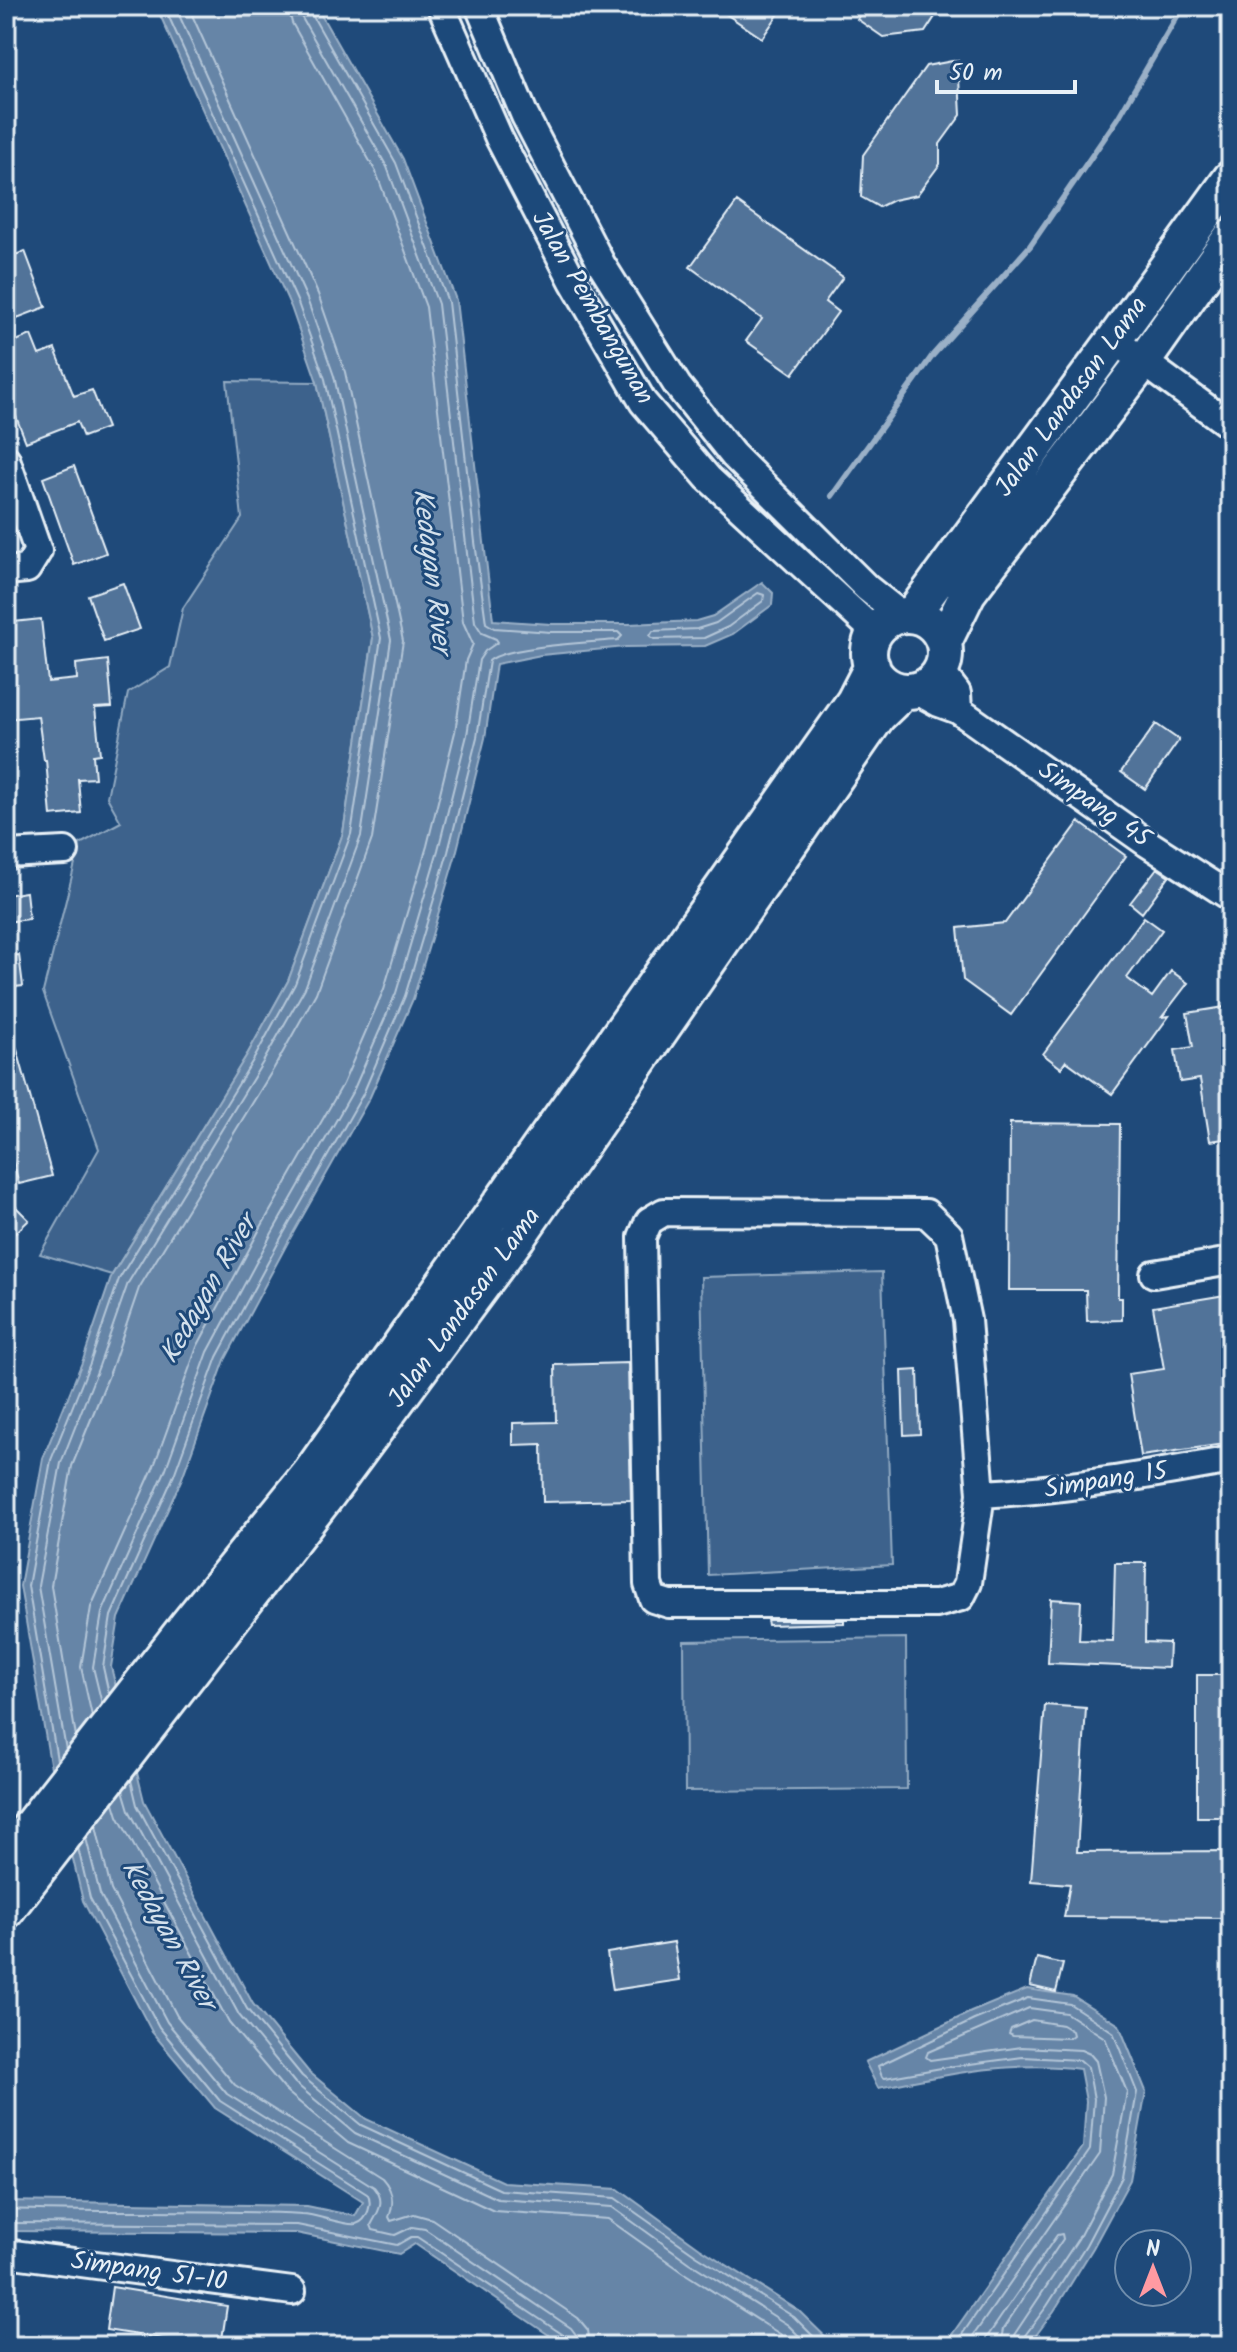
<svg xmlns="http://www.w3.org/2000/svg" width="1237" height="2352" font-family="Kalam,sans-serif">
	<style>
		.green { fill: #3c628c; stroke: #92aac2; stroke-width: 2 }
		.water { fill: #6685a7; stroke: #9ab0c7; stroke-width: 2 }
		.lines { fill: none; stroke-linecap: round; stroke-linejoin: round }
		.shore { stroke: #b4c6d8; stroke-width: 2 }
		.stream { stroke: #9ab0c7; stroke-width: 6 }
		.building { fill: #517399; stroke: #e8f1f8; stroke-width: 2 }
		.minor-casing { stroke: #e8f1f8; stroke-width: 32 }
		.major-casing { stroke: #e8f1f8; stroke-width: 40 }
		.minor { stroke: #1f4a7a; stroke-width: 26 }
		.major { stroke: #1f4a7a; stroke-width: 34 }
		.labels { text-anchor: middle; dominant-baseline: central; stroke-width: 6; stroke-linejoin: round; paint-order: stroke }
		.street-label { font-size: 26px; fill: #e8f1f8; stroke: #1f4a7a }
		.water-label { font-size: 28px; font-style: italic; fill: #d4e1ec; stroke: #1f4a7a }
	</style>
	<rect width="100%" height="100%" fill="#1f4a7a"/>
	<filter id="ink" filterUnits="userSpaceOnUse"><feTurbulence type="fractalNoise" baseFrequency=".0125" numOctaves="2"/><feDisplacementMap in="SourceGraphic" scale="16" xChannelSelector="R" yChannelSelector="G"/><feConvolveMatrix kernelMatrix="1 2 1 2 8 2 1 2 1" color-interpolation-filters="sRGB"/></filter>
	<g filter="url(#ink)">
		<path class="green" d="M227,381L317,382L373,638L343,833L288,981L248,1053L112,1275L40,1254L99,1149L43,992L80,844L121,822L107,797L128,693L170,667L183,608L242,518Z
			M882,1272L892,1565L708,1575L701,1277Z
			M906,1638L907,1789L685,1791L684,1641Z"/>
		<path class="water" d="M156,6H316L403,159L456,300L493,620L551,624H629L696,621L713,616L762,582L773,593L772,605L733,634L705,646L626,647L541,655L496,664L485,738L456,854L413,999L370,1097L288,1242L225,1360L182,1478L119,1618L111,1667L144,1801L253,2004L308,2071L366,2119L503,2182L618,2189L700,2248L799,2311L835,2346H565L415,2244L399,2254L296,2233L6,2231V2201L307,2206L355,2216L363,2202L215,2108L152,2032L83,1901L50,1763L20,1586L43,1458L83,1360L112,1275L248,1053L288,981L343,833L373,638L317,382L291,307Z
			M1027,1989L1073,1996L1119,2025L1146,2091L1130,2180L1093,2248L1054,2311L1028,2346H944L1083,2147L1086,2101L1080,2069C1012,2060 945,2075 878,2088L865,2062L971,2012Z"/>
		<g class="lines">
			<path class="shore" d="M758,593L764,595L763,601L728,627L704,638L654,639L650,636L653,631L697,629L716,623Z
				M109,1694L103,1667L111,1616L174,1475L217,1357L281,1238L363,1094L405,996L448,852L477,737L489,661C504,646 593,642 618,640L622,636L618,632H551L494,628L486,623L475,542L448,302L396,163L311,13L310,6
				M102,1704L93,1667L102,1613L165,1471L208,1352L272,1233L354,1089L396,993L438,850L467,735L479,660L485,651L498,642L496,639L482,633L475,622L438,304L387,167L302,18L300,6
				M92,1716L81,1667L91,1607L154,1466L197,1347L261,1227L343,1084L384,989L427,846L455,732L466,660L473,644L463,622L426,307L376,172L292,23L288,6
				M76,1737L51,1586L72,1466L111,1370L139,1288L274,1068L316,993L372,839L403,641L345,372L318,294L188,6
				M66,1750L38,1586L61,1463L99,1366L128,1283L263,1062L305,988L361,836L391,640L334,376L307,299L175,6
				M57,1760L28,1586L51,1460L90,1363L119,1279L255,1057L295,984L351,834L381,638L325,379L298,303L164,6
				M131,1780L137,1805L247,2009L302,2076L361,2125L501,2190L615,2198L696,2255L794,2317L823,2346
				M123,1790L129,1810L239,2015L295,2083L355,2133L498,2199L612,2207L690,2263L788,2325L809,2346
				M114,1803L118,1816L229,2023L286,2091L348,2143L494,2211L608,2219L684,2273L780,2334L792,2346
				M96,1826L111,1890L177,2016L235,2085L382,2178C393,2190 395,2202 389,2217L391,2221L414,2214L432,2219L578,2318L588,2330L590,2346
				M86,1838L100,1894L167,2022L227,2094L374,2187C386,2201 379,2211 371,2225L373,2230L395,2235L412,2227L425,2229L571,2328L577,2336L578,2346
				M1032,2020L1062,2025L1072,2031L1073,2035L1069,2038L1013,2036L1009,2034L1011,2029Z
				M6,2209C104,2213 203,2209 302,2214C316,2214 345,2226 356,2224C368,2221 373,2202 367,2194L220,2101L159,2027L90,1898L78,1848
				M6,2223L297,2225L397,2245L411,2237H417L565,2336L568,2346
				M954,2346L1090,2150L1094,2099L1088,2067L1080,2060L1023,2057L947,2067L885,2078L882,2077L878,2066L974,2020L1028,1998L1070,2004L1113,2032L1137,2092L1122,2177L1086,2245L1047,2306L1023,2338L1022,2346
				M966,2346L1100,2154L1104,2097L1096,2061L1090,2054L1081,2050L1022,2047L930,2060L926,2057L928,2052L1029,2008L1066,2013L1105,2038L1127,2092L1112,2174L1078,2239L1014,2335L1012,2346
				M981,2346L1057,2235L1062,2234L1063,2239L1003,2329L1000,2346"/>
			<path class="stream" d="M832,496L933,355L1030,246L1118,118L1183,6"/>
		</g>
		<path class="building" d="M714,6H784L762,38Z
			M865,6H942L925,32L883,37L857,19Z
			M958,60L961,115L940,144V164L917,195L893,200L879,207L861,197L863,155L926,66Z
			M737,202L843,277L825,302L838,312L793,374L746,341L762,319L690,267Z
			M25,251L46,307L17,318L10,299L6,300V259Z
			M31,335L39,355L55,349L74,396L92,390L107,428L83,437L77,422L26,442L9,399L16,396L6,370V345Z
			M74,466L106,553L74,565L43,478Z
			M123,583L140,629L104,641L88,595Z
			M41,619L48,682L77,679L76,664L108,660L112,707L95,708L100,754L93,755L95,778L78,779L81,813L51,816L46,760H44L38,716L6,719V685H8L6,631L15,629L14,622Z
			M1156,724L1179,740L1145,789L1121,772Z
			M1079,822L1126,856L1011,1015L963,980L958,928L1005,923Z
			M1157,868L1169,876L1142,913L1130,903Z
			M26,892L29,919L6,922V895Z
			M1144,917L1162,930L1127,978L1152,997L1171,971L1188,983L1162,1017L1169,1016L1112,1094L1066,1061L1061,1068L1043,1054Z
			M19,955L23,986L6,988V956Z
			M1231,1006V1138L1210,1141L1200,1079L1180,1082L1175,1050L1193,1047L1187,1013Z
			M10,1024L52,1176L19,1184L6,1135V1025Z
			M1010,1123L1120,1124L1118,1298H1122V1320L1087,1321L1086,1290H1009Z
			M6,1197L29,1220L6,1242Z
			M1231,1294V1443L1141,1456L1128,1374L1164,1369L1153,1307Z
			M628,1363L631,1500L543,1502L542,1444L513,1445V1423L556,1422L555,1365Z
			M918,1370L920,1434L904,1435L902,1371Z
			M1115,1563H1146L1145,1642L1169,1643L1168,1668L1048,1663L1051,1599L1081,1601L1079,1640L1113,1641Z
			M767,1620H844V1623L768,1625Z
			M1197,1675H1231V1817H1197Z
			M1045,1705L1086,1708L1077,1852L1231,1851V1918L1064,1917L1070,1884L1031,1881Z
			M674,1942L680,1980L613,1990L607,1953Z
			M1037,1958L1063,1964L1056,1992L1030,1986Z
			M112,2287L227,2306L221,2346H207L106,2330Z"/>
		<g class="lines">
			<defs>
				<path id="minor" d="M441,6L499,138L573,281L643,402L708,478L875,632
					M479,6L525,116L602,265L677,385L733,455L867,588L901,615
					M1114,340L1231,426
					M6,459L38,551L27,569L6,571
					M941,672L957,693L958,710
					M915,690L939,703L958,710L1147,843L1231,897
					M6,854L65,851
					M664,1212L926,1213L949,1235L967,1320L981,1494L968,1583L961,1597L936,1604H669L653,1599L648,1584L642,1237L649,1221Z
					M1154,1274L1231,1261
					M981,1494C1065,1490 1148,1475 1231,1460
					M6,2253L292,2291"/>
				<path id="major" d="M912,615L1114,340L1231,178
					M869 653a38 38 0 1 1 76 0a38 38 0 1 1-76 0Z
					M944,642L968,593L1143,362L1231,237
					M6,1857L187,1625L310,1473L854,701L872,666
					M6,1911L329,1493L518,1237L878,716L904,691"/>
			</defs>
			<use href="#minor" class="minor-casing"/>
			<use href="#major" class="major-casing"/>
			<use href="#minor" class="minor"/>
			<use href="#major" class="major"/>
		</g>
	</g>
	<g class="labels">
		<g class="street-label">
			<text transform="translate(592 308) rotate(60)">Jalan Pembangunan</text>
			<text transform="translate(1072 397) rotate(-54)">Jalan Landasan Lama</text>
			<text transform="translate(1094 805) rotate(35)">Simpang 45</text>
			<text transform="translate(465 1308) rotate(-54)">Jalan Landasan Lama</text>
			<text transform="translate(1106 1481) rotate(-9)">Simpang 15</text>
			<text transform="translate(149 2272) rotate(8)">Simpang 51-10</text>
		</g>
		<g class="water-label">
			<text transform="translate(431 571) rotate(83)">Kedayan River</text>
			<text transform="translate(209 1290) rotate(-60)">Kedayan River</text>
			<text transform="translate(168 1935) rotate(61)">Kedayan River</text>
		</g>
	</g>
	<rect width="1237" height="2352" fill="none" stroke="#1f4a7a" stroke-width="32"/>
	<rect x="16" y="16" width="1205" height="2320" fill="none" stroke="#e8f1f8" stroke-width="3" filter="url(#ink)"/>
	<g transform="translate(1153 2268)"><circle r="38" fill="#1f4a7a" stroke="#6f8dac" stroke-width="2"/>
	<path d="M0-6L14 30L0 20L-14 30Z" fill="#ff9aa2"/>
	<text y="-12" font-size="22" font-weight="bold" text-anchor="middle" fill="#e8f1f8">N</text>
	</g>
	<path d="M937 80v12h138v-12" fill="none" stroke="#e8f1f8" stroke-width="4"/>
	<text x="949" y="80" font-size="24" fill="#e8f1f8" stroke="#1f4a7a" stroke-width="6" paint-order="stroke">50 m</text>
</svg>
